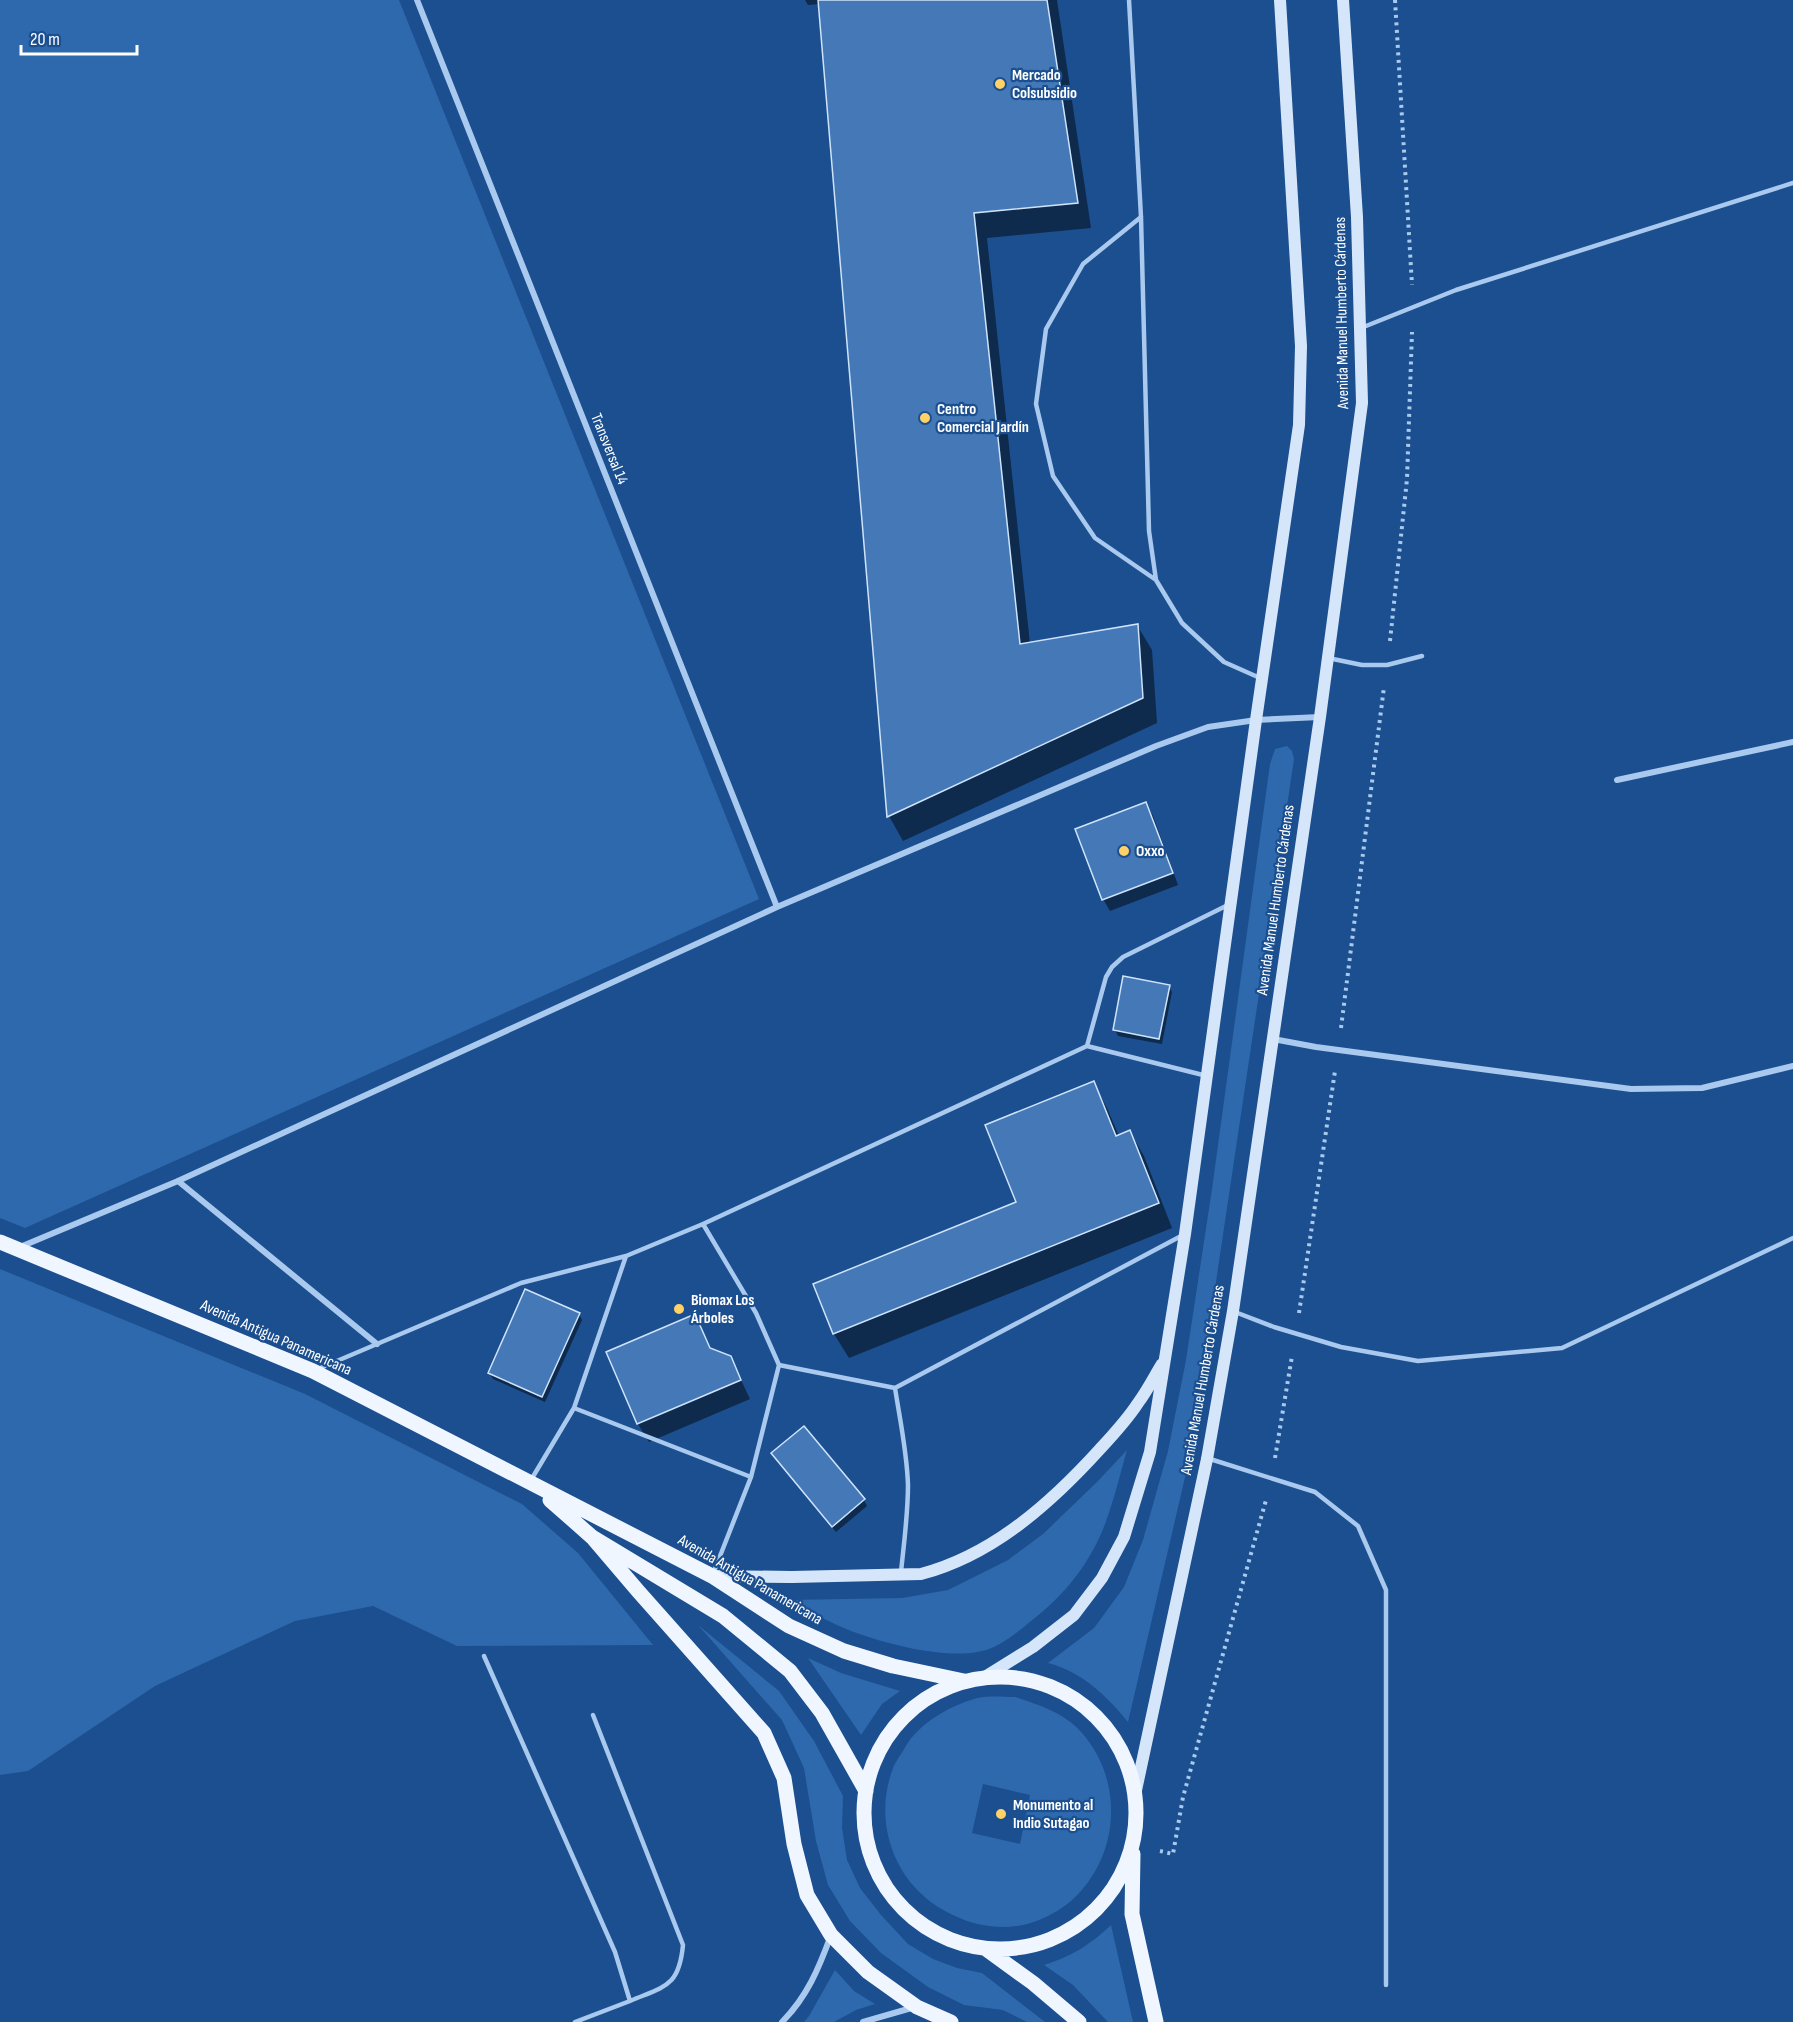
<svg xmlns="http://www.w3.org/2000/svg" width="1793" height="2022" font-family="'Sofia Sans Condensed',sans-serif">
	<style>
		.green { fill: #2e69ad; fill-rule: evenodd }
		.shadow { fill: #0007 }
		.building { fill: #4478b7; stroke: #cfe3fa; stroke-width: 1.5 }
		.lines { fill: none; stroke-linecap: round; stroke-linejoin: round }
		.path { stroke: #a9c9ee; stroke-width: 4; stroke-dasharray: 3 4.5; stroke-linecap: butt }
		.service { stroke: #a9c9ee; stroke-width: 4.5 }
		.minor { stroke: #a9c9ee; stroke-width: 6 }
		.secondary { stroke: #d6e6fa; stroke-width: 12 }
		.primary { stroke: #f0f6ff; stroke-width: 15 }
		.poi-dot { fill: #ffd166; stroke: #1b4f8f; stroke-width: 2 }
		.labels { text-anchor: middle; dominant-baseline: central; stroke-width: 4.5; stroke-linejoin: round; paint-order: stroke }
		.poi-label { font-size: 16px; font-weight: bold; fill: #fff; stroke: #1b4f8f; text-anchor: start }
		.street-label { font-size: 16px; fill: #fff; stroke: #1b4f8f }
	</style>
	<rect width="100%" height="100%" fill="#1b4f8f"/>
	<path class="green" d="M0,0H399L759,899L25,1228L0,1218Z
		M1287,746L1292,751L1294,759L1190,1456L1128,1722C1106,1695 1082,1672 1048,1663L1094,1628L1124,1587L1143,1540L1168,1451L1186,1360L1212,1189L1270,764L1275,749Z
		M0,1269L305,1394L522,1504L578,1553L653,1645L457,1646L373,1606L295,1621L155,1686L28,1771L0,1775Z
		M1127,1450C1120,1475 1114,1500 1105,1524C1093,1557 1069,1590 1042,1612C1027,1624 1011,1639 994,1647C958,1664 886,1644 851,1631C830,1623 809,1611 790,1600L902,1598L948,1590L1008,1560L1043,1534L1098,1481Z
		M698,1625L779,1691L814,1741L843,1796L842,1828L847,1860L860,1888L881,1915L908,1944L933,1959L957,1968L982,1973L1045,2022H1027L1003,2010L964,2005L928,1987L881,1953L850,1921L828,1885L816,1841L804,1768L782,1720Z
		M808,1658L841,1673L900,1691L882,1704L861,1735Z
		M1015,1697C1039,1705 1065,1713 1082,1733C1121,1777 1121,1846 1081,1891C1062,1913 1030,1928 1001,1927C980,1926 963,1921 945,1911C895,1884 873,1824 892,1771C894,1764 899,1757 903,1751C906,1746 909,1740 913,1736C929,1718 951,1706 974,1699C986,1695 1002,1697 1015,1697ZM983,1784L1030,1795L1020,1844L972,1833Z
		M1111,1925L1133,2022H1108L1073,1985L1044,1965C1072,1956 1090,1945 1111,1925Z
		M835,1970L854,1991L875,2004L856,2010L834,2022H804L809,2016Z"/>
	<path class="shadow" d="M805,0H1057L1091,228L987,238L1030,644L1137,625L1152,650L1157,723L903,841L889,816L820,4L808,5Z
		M1146,804L1153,816L1178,885L1110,911L1103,899Z
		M1169,987L1172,992L1162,1044L1118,1036L1115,1030Z
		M1093,1083L1107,1108L1119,1136L1130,1132L1144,1156L1172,1228L849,1358L834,1334L815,1285L1018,1203Z
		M579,1314L582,1320L545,1402L493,1379L489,1373Z
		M694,1316L712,1350L730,1357L750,1399L649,1442L638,1424L608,1353Z
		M776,1459L864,1500L867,1506L836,1532Z"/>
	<path class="building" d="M818,0H1047L1078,203L974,213L1020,644L1138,624L1143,698L887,817Z
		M1146,802L1173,873L1102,900L1075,829Z
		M1123,976L1170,985L1159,1039L1113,1030Z
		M1094,1081L1116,1136L1130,1130L1159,1203L833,1334L813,1284L1016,1202L985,1125Z
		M525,1289L580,1313L542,1397L488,1373Z
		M695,1314L710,1348L731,1356L741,1380L637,1424L606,1352Z
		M804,1426L865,1499L832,1527L771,1453Z"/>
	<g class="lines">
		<path class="path" d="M1395,0L1412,285
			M1390,641L1407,479L1412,332
			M1341,1028L1384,687
			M1299,1313L1335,1071
			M1275,1458L1292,1356
			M1160,1851L1173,1854L1183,1797L1266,1500"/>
		<path class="service" d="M1129,0L1141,217L1149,531L1156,580L1182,623L1224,662L1260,678
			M1141,217L1083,264L1046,329L1036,404L1053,476L1095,538L1156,580
			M1361,328L1456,290L1793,183
			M1328,658L1362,665H1387L1422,656
			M1087,1046L1207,1076
			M703,1224L756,1313L779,1365L751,1477L713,1574
			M1235,1312L1274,1327L1341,1347L1418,1361L1562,1348L1793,1238
			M779,1365L895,1388L1183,1235
			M318,1369L521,1283L626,1256L703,1224L1087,1046L1106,977L1112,967L1123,957L1228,905
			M895,1388C900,1420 907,1452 908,1485C908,1514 904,1543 901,1572
			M574,1408L751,1477
			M1210,1459L1315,1492L1358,1526L1386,1590V1985
			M531,1480L574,1408L626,1256
			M484,1656L615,1952L630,2001L575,2022
			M593,1715L683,1945C679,1987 665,1986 630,2001"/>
		<path class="minor" d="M417,0L777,907
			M1617,780L1793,742
			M1273,1039L1316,1047L1631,1089L1702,1088L1793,1066
			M178,1181L377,1344
			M20,1247L178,1181L777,907L1156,746L1208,727L1256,720L1320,717
			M782,2022C807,1997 819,1968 831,1935
			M863,2022L915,2007"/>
		<path class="secondary" d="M712,1576L792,1577L921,1574C993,1555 1051,1503 1100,1449C1113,1435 1127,1420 1138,1403C1147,1391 1154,1377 1162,1364
			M983,1678L1033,1647L1074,1615L1102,1578L1124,1537L1150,1452L1185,1234L1256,720L1299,425L1301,346L1280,0
			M1135,1795L1207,1459L1233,1311L1320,717L1362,403L1357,217L1343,0"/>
		<path class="primary" d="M0,1242L313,1371L712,1576L789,1626L844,1651L893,1666L964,1681
			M550,1500L592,1537L723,1616L790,1671L822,1713L866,1791
			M592,1537L638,1591L764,1733L784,1778L794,1844L807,1895L831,1935L868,1972L917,2007L951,2022
			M864 1813a136 136 0 1 1 272 0a136 136 0 1 1-272 0Z
			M1133,1854L1132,1914L1156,2022
			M986,1949L1033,1983L1079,2022"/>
	</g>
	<g class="poi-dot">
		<circle cx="1000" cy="84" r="6"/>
		<circle cx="925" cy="418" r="6"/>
		<circle cx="1124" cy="851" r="6"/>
		<circle cx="679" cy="1309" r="6"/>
		<circle cx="1001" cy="1814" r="6"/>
	</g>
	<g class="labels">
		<g class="poi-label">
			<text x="1012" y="75">Mercado<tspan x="1012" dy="18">Colsubsidio</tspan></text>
			<text x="937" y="409">Centro<tspan x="937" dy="18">Comercial Jardín</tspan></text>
			<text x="1136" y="851">Oxxo</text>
			<text x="691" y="1300">Biomax Los<tspan x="691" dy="18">Árboles</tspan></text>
			<text x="1013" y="1805">Monumento al<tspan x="1013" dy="18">Indio Sutagao</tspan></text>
		</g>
		<g class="street-label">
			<text transform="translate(1342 313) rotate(-91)">Avenida Manuel Humberto Cárdenas</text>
			<text transform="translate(609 449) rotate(68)">Transversal 14</text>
			<text transform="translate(1276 900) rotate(-82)">Avenida Manuel Humberto Cárdenas</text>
			<text transform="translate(276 1338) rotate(24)">Avenida Antigua Panamericana</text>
			<text transform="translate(1203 1380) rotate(-80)">Avenida Manuel Humberto Cárdenas</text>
			<text transform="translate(750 1580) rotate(30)">Avenida Antigua Panamericana</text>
		</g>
	</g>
	<path d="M21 45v9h116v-9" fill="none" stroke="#ffffff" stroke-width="3"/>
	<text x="30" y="45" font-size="18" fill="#ffffff" stroke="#1b4f8f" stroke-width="4.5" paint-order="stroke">20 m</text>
</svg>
